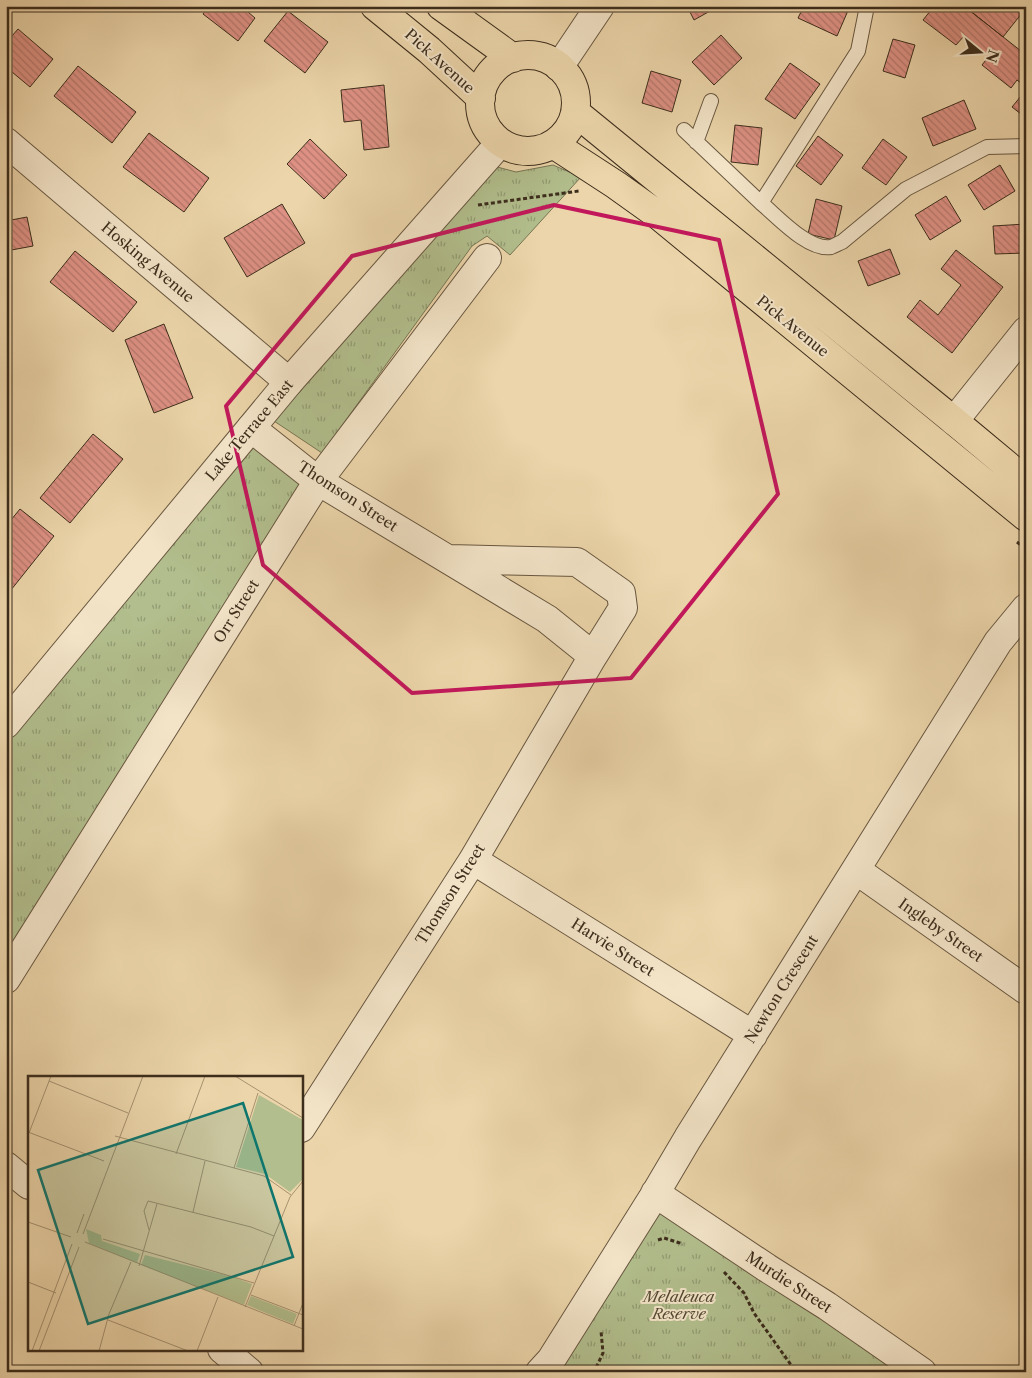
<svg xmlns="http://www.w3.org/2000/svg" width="1032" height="1378" font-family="'Libre Caslon Text',serif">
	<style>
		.park { fill: url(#park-tufts); stroke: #777654 }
		.building { fill: url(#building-back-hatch); stroke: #3c2d1c }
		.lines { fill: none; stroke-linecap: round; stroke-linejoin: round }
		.service-casing { stroke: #685740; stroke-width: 16 }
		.minor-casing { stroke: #685740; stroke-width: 30 }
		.tertiary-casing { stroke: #685740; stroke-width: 30 }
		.primary-casing { stroke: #3c2d1c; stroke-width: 30 }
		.path { stroke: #3c2d1c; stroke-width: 3; stroke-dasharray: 4 2.5; stroke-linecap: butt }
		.service { stroke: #f3e4c8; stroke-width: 14 }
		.minor { stroke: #f3e4c8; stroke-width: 28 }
		.tertiary { stroke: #f3e4c8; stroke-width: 28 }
		.primary { stroke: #ecd5aa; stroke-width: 28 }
		.marked { fill: none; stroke: #c2185b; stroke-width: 4; stroke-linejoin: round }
		.labels { text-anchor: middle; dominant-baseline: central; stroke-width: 4; stroke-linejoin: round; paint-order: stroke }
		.street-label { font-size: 15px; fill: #3c2d1c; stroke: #f3e4c8 }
		.park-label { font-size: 15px; font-style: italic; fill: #544a33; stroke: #f3e4c8 }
		.inset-road { fill: none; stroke: #a69271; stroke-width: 1 }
		.view { fill: #0f766e; fill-opacity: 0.15; stroke: #0f766e; stroke-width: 2.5 }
		.inset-edge { fill: none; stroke: #3c2d1c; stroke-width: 2.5 }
	</style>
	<defs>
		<pattern id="park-tufts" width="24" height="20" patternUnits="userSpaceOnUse" patternTransform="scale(1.25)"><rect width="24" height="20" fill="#b2be8d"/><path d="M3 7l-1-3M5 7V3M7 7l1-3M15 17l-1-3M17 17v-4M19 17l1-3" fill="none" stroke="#929b72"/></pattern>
		<pattern id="building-back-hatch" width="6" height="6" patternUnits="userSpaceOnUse" patternTransform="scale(1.25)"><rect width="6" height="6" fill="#de9184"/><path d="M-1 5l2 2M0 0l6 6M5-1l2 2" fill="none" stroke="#b5776b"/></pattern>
	</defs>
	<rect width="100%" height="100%" fill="#ecd5aa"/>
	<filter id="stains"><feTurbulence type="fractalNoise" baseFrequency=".004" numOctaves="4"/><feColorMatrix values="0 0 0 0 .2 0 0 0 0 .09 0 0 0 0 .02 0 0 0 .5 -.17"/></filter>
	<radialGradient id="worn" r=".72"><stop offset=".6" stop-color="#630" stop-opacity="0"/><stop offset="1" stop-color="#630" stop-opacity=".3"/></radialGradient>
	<path class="park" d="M486,164L516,172L553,165L581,177L510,255L487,236L472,246L322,453L274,421Z
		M254,439L306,482L6,960V742Z
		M657,1209L803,1304L899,1372H559Z"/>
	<path class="building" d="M209,6H241L255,18L238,41L203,14Z
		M687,6H719L694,20Z
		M804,6H850L837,36L798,18Z
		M926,6H964L1026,55V87L1017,80L1011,88L982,65L989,56L964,36L956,45L923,20L931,10Z
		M964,6H1026V8L1003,37Z
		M288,11L328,42L305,73L264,41Z
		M18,29L53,59L30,87L6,67V43Z
		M721,35L742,58L714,85L692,62Z
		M893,39L915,45L905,78L883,71Z
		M790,63L820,84L795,119L765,99Z
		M78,66L136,112L112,143L54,96Z
		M651,71L681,80L672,112L642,103Z
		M384,85L389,147L364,150L361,120L344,122L341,90Z
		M1026,90V118L1012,107Z
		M964,100L976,129L933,146L922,118Z
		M735,125L762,128L758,165L731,162Z
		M149,133L209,178L184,212L123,167Z
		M818,136L843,155L821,185L796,166Z
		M310,139L347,175L324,199L287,164Z
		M883,139L907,157L886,185L862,168Z
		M1000,165L1015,191L984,210L968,185Z
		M946,196L961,221L930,240L915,215Z
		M816,199L842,206L834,240L808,234Z
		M282,204L305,243L247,277L224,238Z
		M27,217L33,246L6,251V221Z
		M1026,224V253L995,254L993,226Z
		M890,249L900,274L868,286L858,261Z
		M956,250L1003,287L952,353L907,317L920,300L938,315L961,285L941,269Z
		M75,251L137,302L113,332L50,282Z
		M164,324L193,398L154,413L125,340Z
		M93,434L123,459L70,523L40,498Z
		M20,509L54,536L7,595L6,594V526Z"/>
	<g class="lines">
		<defs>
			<path id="service" d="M684,130L761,203L858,51L867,6
				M696,142L711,101
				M761,203C777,216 808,251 831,247C834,246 839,243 842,242L906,189L987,147L1026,146"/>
			<path id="minor" d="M6,142L289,382
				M954,421L1026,331
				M251,428L318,481L547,619L593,656
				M473,860L753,1035
				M856,870L1026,990
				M6,979L318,481L487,258
				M301,1128L473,860L593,656L623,608L621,593L577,562L449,559
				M6,1166L29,1185
				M655,1193L767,1268L827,1306L922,1372
				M222,1349L249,1372
				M540,1372L551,1360L652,1199L688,1138L998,642L1026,608"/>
			<path id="tertiary" d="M559,67L600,6
				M6,724L289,382L500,143"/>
			<path id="primary" d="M375,6L429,50L481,98
				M441,6L513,58
				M480 103a48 48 0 1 1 96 0a48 48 0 1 1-96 0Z
				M575,112L954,421L1026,481
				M553,144L616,185L658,215L1026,517"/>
		</defs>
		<use href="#service" class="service-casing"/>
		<use href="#minor" class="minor-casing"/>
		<use href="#tertiary" class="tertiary-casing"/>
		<use href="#primary" class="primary-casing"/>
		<path class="path" d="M478,205L579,191
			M1017,542L1026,549
			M658,1240L664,1238L683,1244
			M724,1272L744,1293L754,1313L796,1372
			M592,1372L595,1370L603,1353L601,1331"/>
		<use href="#service" class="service"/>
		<use href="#minor" class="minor"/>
		<use href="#tertiary" class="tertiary"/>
		<use href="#primary" class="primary"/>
	</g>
	<path class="marked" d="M554,205L719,240L778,494L631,678L412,693L263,565L226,406L352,256Z"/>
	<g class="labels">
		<g class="street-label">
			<text transform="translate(440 61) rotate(42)">Pick Avenue</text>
			<text transform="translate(148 262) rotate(40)">Hosking Avenue</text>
			<text transform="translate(793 326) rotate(39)">Pick Avenue</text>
			<text transform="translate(249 430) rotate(-50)">Lake Terrace East</text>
			<text transform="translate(348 496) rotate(33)">Thomson Street</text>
			<text transform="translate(236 611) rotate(-58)">Orr Street</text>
			<text transform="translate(450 894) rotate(-58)">Thomson Street</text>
			<text transform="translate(941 930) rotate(35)">Ingleby Street</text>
			<text transform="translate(613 947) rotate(32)">Harvie Street</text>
			<text transform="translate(781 989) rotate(-58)">Newton Crescent</text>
			<text transform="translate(789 1282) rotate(33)">Murdie Street</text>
		</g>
		<g class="park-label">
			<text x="679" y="1296">Melaleuca<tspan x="679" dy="17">Reserve</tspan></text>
		</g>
	</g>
	<g transform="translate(28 1076)">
		<rect width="275" height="275" fill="#ecd5aa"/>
		<path d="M231,19L275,44V103L262,116L237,98L208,91ZM58,153L73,159L74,165L112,178L109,187L61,167ZM117,179L205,201L224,208L216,229L113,189ZM223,220L269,238L265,248L219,229Z" fill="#b2be8d"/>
		<path class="inset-road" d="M207,0L275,42M21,5L100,37M0,56L76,85M1,57L23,0M87,60L236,100L263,119M148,78L177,0M206,92L230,17M165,136L177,85M0,146L43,161M121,154L116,135L120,125L223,151L246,160M49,157L56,138M55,158L115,0M75,163L226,207M57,166L275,253M111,190L129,128M0,206L28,217M223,219L275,239M217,231L262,121L275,105M80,244L160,275M266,250L275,227M4,275L44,168M11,275L51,171M71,275L81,238L103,186M169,275L190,221"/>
		<path class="view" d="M215,27L265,181L60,248L10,94Z"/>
		<rect width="275" height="275" class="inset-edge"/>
	</g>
	<rect width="1032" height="1378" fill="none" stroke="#ecd5aa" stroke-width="25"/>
	<rect x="8" y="8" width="1017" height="1363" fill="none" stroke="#3c2d1c" stroke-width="2.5"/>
	<rect x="12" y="12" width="1007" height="1353" fill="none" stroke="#3c2d1c"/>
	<g transform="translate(980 52) rotate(108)" stroke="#f3e4c8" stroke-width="4" paint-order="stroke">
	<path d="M0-4L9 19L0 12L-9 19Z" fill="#3c2d1c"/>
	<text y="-8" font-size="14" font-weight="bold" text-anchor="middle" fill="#3c2d1c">N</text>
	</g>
	<rect width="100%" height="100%" filter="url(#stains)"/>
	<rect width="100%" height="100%" fill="url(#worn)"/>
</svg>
